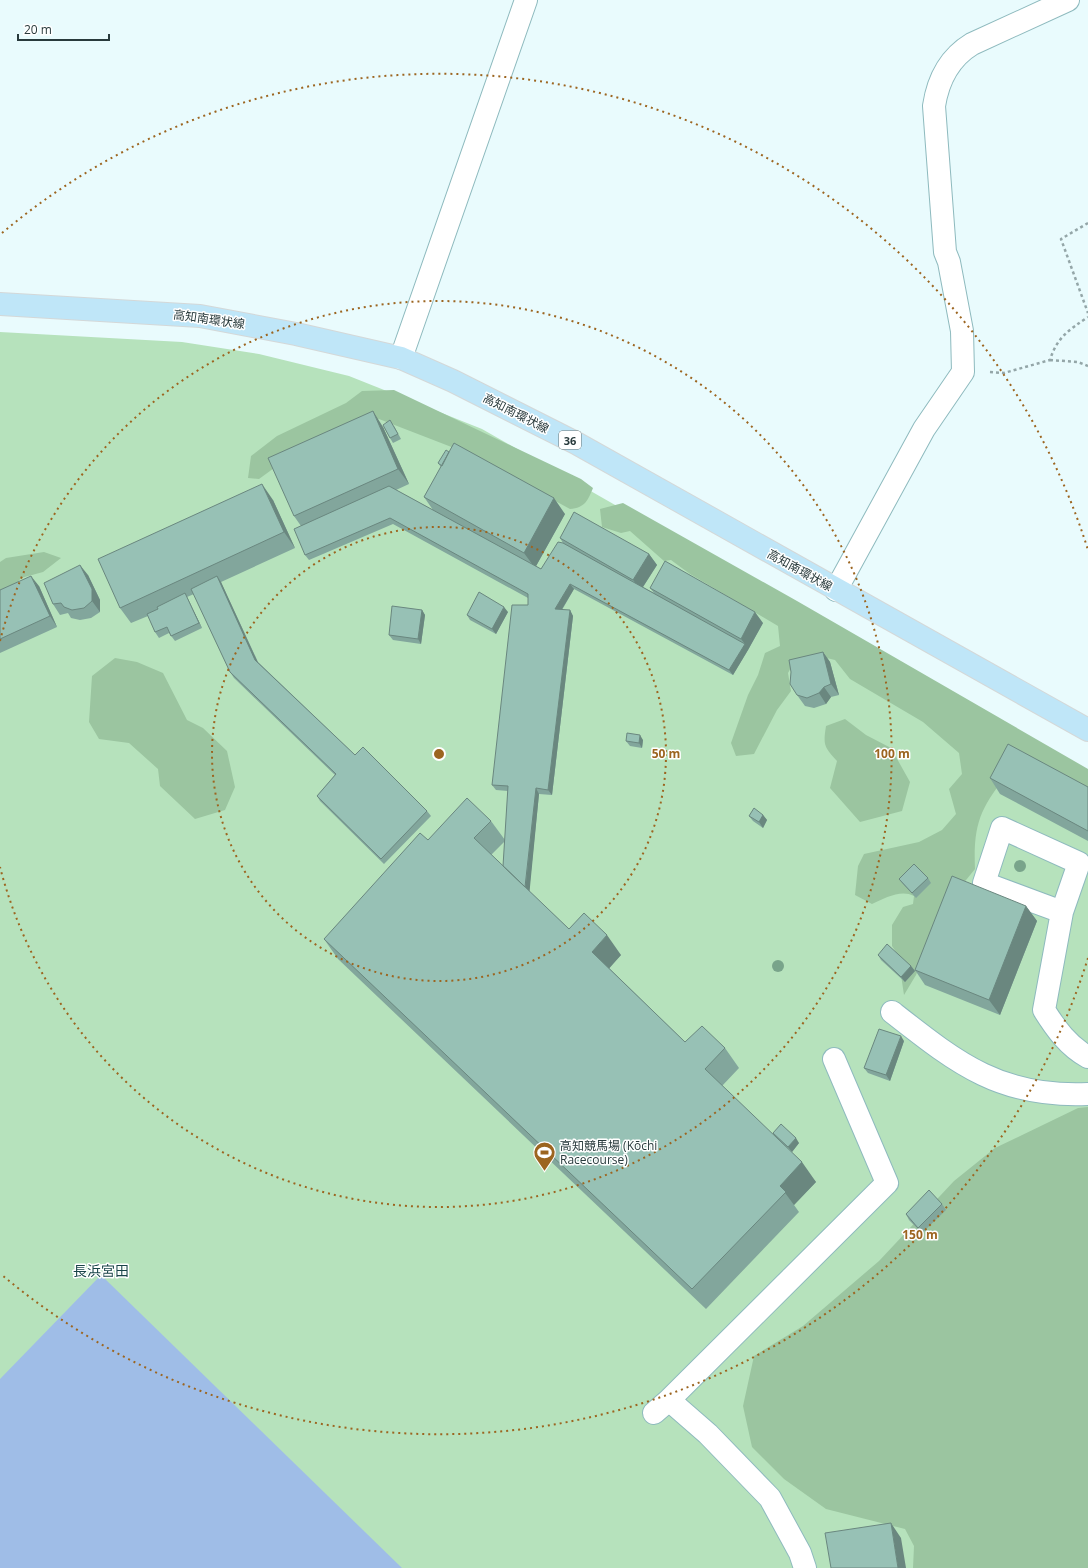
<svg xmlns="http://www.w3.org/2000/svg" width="1088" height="1568" font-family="'Open Sans','Noto Sans JP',sans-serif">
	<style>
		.green { fill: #b6e2bc }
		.forest { fill: #9bc5a0 }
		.water { fill: #9fbde7 }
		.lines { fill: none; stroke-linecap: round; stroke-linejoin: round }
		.minor-casing { stroke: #8ebabe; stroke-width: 24 }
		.major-casing { stroke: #d4d8d8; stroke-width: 24 }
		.path { stroke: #94a6a8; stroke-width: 2.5; stroke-dasharray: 3 3; stroke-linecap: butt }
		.minor { stroke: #fff; stroke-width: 22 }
		.major { stroke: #bfe6f8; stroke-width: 22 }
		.tree { fill: #79a48b }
		.wall { fill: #82a69c; fill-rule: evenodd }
		.shaded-wall { fill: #6a877f }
		.building { fill: #97c1b5; stroke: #6a877f }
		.ring { fill: none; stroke: #9c6520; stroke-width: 2; stroke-dasharray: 2 4 }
		.labels { text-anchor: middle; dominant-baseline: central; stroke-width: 3; stroke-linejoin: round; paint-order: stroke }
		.shield { fill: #fff; stroke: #687576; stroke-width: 1 }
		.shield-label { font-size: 11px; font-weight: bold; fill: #283a3c }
		.street-label { font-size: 12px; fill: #283a3c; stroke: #fff }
		.poi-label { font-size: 12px; fill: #283a3c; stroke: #fff; text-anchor: start }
		.quarter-label { font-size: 14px; fill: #194448; stroke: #fff }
		.centre { fill: #9c6520; stroke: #fff; stroke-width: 2 }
		.ring-label { font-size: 12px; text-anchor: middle; font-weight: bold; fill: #9c6520; stroke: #fff; stroke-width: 3; stroke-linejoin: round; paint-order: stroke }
	</style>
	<rect width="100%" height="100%" fill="#e9fbfd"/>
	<path class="green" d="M0,332L182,342L259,354L349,376L482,429L1088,775V1568H0Z"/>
	<path class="forest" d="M394,390L581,479L593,488C588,500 585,508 570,509L467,453L379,419L363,417L281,463L259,479L248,478L251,456L277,436L346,403L362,391Z
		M623,503L797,601L1088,769V792L1009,772C981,807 973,823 975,869L962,885L950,890L916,975L904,995L898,955L892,946V925L903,907L913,904L914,896C901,889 885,898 872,904L855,895L858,866L864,854L919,842L942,830L956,814L949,789L962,774L959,753L923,722L850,679L835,660L818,656L795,660L788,673L791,691L777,710L754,754L736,756L731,743L748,695L758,675L765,653L780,646L778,626L690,574L671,560L664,561L630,531L621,533L602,527L600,509Z
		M44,552L61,558L43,572L21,578L8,594L0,597V562L6,558Z
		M115,658L137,662L163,673L187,720L203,728L227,751L235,787L225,810L195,819L160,786L158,769L129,743L99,739L89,722L92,676Z
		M845,719L866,735L891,748L910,782L902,811L860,822L830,788L837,761C824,747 823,745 826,726Z
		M1088,1107V1568H913L914,1546L905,1529L826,1509L784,1479L752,1447L743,1406L754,1356L803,1326L879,1261L954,1181L995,1148L1078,1108Z"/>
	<path class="water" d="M101,1275L402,1568H0V1379Z"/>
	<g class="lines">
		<defs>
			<path id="minor" d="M401,358L526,0
				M836,590L924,429L963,372L962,331L949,262L945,252L934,106C938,80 949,58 972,44L1068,0
				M1062,912L984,883L1002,828L1079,863L1062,912L1044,1010C1056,1029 1068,1046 1088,1057
				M892,1012C957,1063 1000,1098 1088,1094
				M669,1400L708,1434L770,1498L800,1553L805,1568
				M654,1413L669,1400L887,1183L834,1059"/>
			<path id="major" d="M0,304L200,316L296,334L401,358L453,381L576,443L1088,730"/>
		</defs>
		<use href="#minor" class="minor-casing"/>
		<use href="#major" class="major-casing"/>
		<path class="path" d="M1088,223L1061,239L1088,313
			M1050,360L1078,362L1088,366
			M990,372L1004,373L1050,360C1057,337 1069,330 1088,317"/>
		<use href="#minor" class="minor"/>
		<use href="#major" class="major"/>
	</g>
	<g class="tree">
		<circle cx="1020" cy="866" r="6"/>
		<circle cx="778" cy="966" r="6"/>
	</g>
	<path class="wall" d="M394,426L401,439L393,443L390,438Z
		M383,427L409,484L396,490L433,510L424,497L441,467L438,463L565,514L536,566L541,569L563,543L560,538L649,554L657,565L643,587L654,593L650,588L763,623L748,650L733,675L574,589L562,610H570L573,616L552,795L539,794L529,891L569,929L621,955L609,968L685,1042L725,1048L739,1068L722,1086L776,1138L773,1133L799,1143L792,1152L783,1144L816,1182L794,1205L799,1212L706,1309L338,959L324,939L428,840L491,821L505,840L508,791L496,790L492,785L528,605V598L393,524L309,560L305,555L301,526L294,516ZM505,841L503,866L491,855Z
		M273,500L295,548L221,582L258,662L355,755L427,811L431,816L384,864L320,801L317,796L335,775L234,678L230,672L194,594L187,597L202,628L175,641L169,633L159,638L155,632L148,616L131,623L120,608Z
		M88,575L100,600V612L91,618L80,620L71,618L68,613L60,615L53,604Z
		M39,586L57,627L0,653V590Z
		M422,610L425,615L421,644L393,640L389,635Z
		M508,612L496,634L470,620L467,615Z
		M823,652L830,662L839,695L831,697L826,704L814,708L805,706L797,695Z
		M643,740L642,748L630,746L626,741Z
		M990,778L1088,787V841L1000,794Z
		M763,815L767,820L763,828L753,821L749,816Z
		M928,878L931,883L916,898L903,884L899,879Z
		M1026,906L1037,921L1000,1015L925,985L915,970Z
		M878,955L911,966L915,971L905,982L881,960Z
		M904,1041L890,1081L868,1073L864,1068Z
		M942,1204L946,1210L922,1233L909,1220L906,1214Z"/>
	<path class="shaded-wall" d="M373,411L383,427L409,484L398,469Z
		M262,484L273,500L295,548L284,532Z
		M554,498L565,514L535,568L524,553Z
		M649,554L657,565L641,590L633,580Z
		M80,565L88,575L100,600V612L92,601Z
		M31,576L39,586L57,627L50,616Z
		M217,576L221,582L259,665L255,660Z
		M570,584L574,589L559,614L555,609Z
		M185,593L188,599L202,628L199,623Z
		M504,607L508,612L496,634L492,629Z
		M422,610L425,615L421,644L418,639Z
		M570,610L573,616L552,795L548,790Z
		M755,612L763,623L748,650L733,675L729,670L745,644L741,639Z
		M823,652L830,662L839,695L831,684Z
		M824,687L831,697L826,704L819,693Z
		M640,735L643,740L642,748L639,743Z
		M536,788L539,794L529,897L525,892Z
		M763,815L767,820L763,828L759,822Z
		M1026,906L1037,921L1000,1015L989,1000Z
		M607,935L621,955L606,972L592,952Z
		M911,966L915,971L905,982L901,977Z
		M901,1036L904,1041L890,1081L886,1075Z
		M796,1138L799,1143L792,1152L788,1147Z
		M802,1162L816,1182L794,1205L780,1186Z
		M891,1523L901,1538L906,1568H898Z"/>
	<path class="building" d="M373,411L398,469L294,516L268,458Z
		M390,420L398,434L390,438L383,425Z
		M454,443L554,498L524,553L424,497Z
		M446,450L449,452L442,466L438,463Z
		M262,484L284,532L120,608L98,559Z
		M389,486L541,569L558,542L563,543L745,644L729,670L570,584L555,609L570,610L548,790L536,788L525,887L503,866L508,786L492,785L512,605H528V594L390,518L305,555L294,529Z
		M574,512L649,554L633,580L560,538Z
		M665,561L755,612L741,639L650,588Z
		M80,565L92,589V601L84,608L72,610L64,607L61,603L53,604L44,583Z
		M31,576L50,616L0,639V590Z
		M217,576L255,660L355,755L363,747L427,811L381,859L317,796L336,774L230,672L191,589Z
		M479,592L504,607L492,629L467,615Z
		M185,593L199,623L171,636L167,627L155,632L147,614L158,609L157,607Z
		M392,606L422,610L418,639L389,635Z
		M823,652L831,684L824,687L819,693L807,698L797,695L790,684L791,672L789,660Z
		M627,733L640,735L639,743L626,741Z
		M1008,744L1088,787V831L990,778Z
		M467,798L491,821L474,838L569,929L584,913L607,935L592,952L685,1042L702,1026L725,1048L705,1069L802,1162L780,1186L786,1192L692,1289L324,939L420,833L428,840Z
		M754,808L763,815L759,822L749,816Z
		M914,864L928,878L912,893L899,879Z
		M952,876L1026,906L989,1000L915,970Z
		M887,944L911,966L901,977L878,955Z
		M879,1029L901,1036L886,1075L864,1068Z
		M781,1124L796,1138L788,1147L773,1133Z
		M929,1190L942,1204L918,1228L906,1214Z
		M891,1523L898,1568H831L825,1533Z"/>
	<g class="ring">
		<circle cx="439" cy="754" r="227"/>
		<path d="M0 641A453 453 0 1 1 0 867"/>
		<path d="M1088 958A680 680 0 0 1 2 1275M2 233A680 680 0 0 1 1088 550"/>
	</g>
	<defs>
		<symbol id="stadium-pin" viewBox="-11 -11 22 30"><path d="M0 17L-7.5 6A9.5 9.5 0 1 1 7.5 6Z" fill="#9c6520" stroke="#fff"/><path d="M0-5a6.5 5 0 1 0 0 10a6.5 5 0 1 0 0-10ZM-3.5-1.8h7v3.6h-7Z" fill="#fff"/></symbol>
	</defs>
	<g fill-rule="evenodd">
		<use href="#stadium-pin" x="532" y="1140" width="25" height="34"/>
	</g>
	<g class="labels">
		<rect class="shield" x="559" y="431" width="22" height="18" rx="3"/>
		<g class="shield-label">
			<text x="570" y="440">36</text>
		</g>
		<g class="street-label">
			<text transform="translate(209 319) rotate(8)">高知南環状線</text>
			<text transform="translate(516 413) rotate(27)">高知南環状線</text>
			<text transform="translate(800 570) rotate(29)">高知南環状線</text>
		</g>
		<g class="poi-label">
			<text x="560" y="1145">高知競馬場 (Kōchi<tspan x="560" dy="14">Racecourse)</tspan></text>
		</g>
		<g class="quarter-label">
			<text x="101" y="1270">長浜宮田</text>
		</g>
	</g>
	<circle cx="439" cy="754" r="6" class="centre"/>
	<g class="ring-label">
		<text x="666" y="758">50 m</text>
		<text x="892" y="758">100 m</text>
		<text x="920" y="1239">150 m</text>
	</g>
	<path d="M18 34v6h91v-6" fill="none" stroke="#283a3c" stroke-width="2"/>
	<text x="24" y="34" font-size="12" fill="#283a3c" stroke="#ffffff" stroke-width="3" paint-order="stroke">20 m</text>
</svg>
